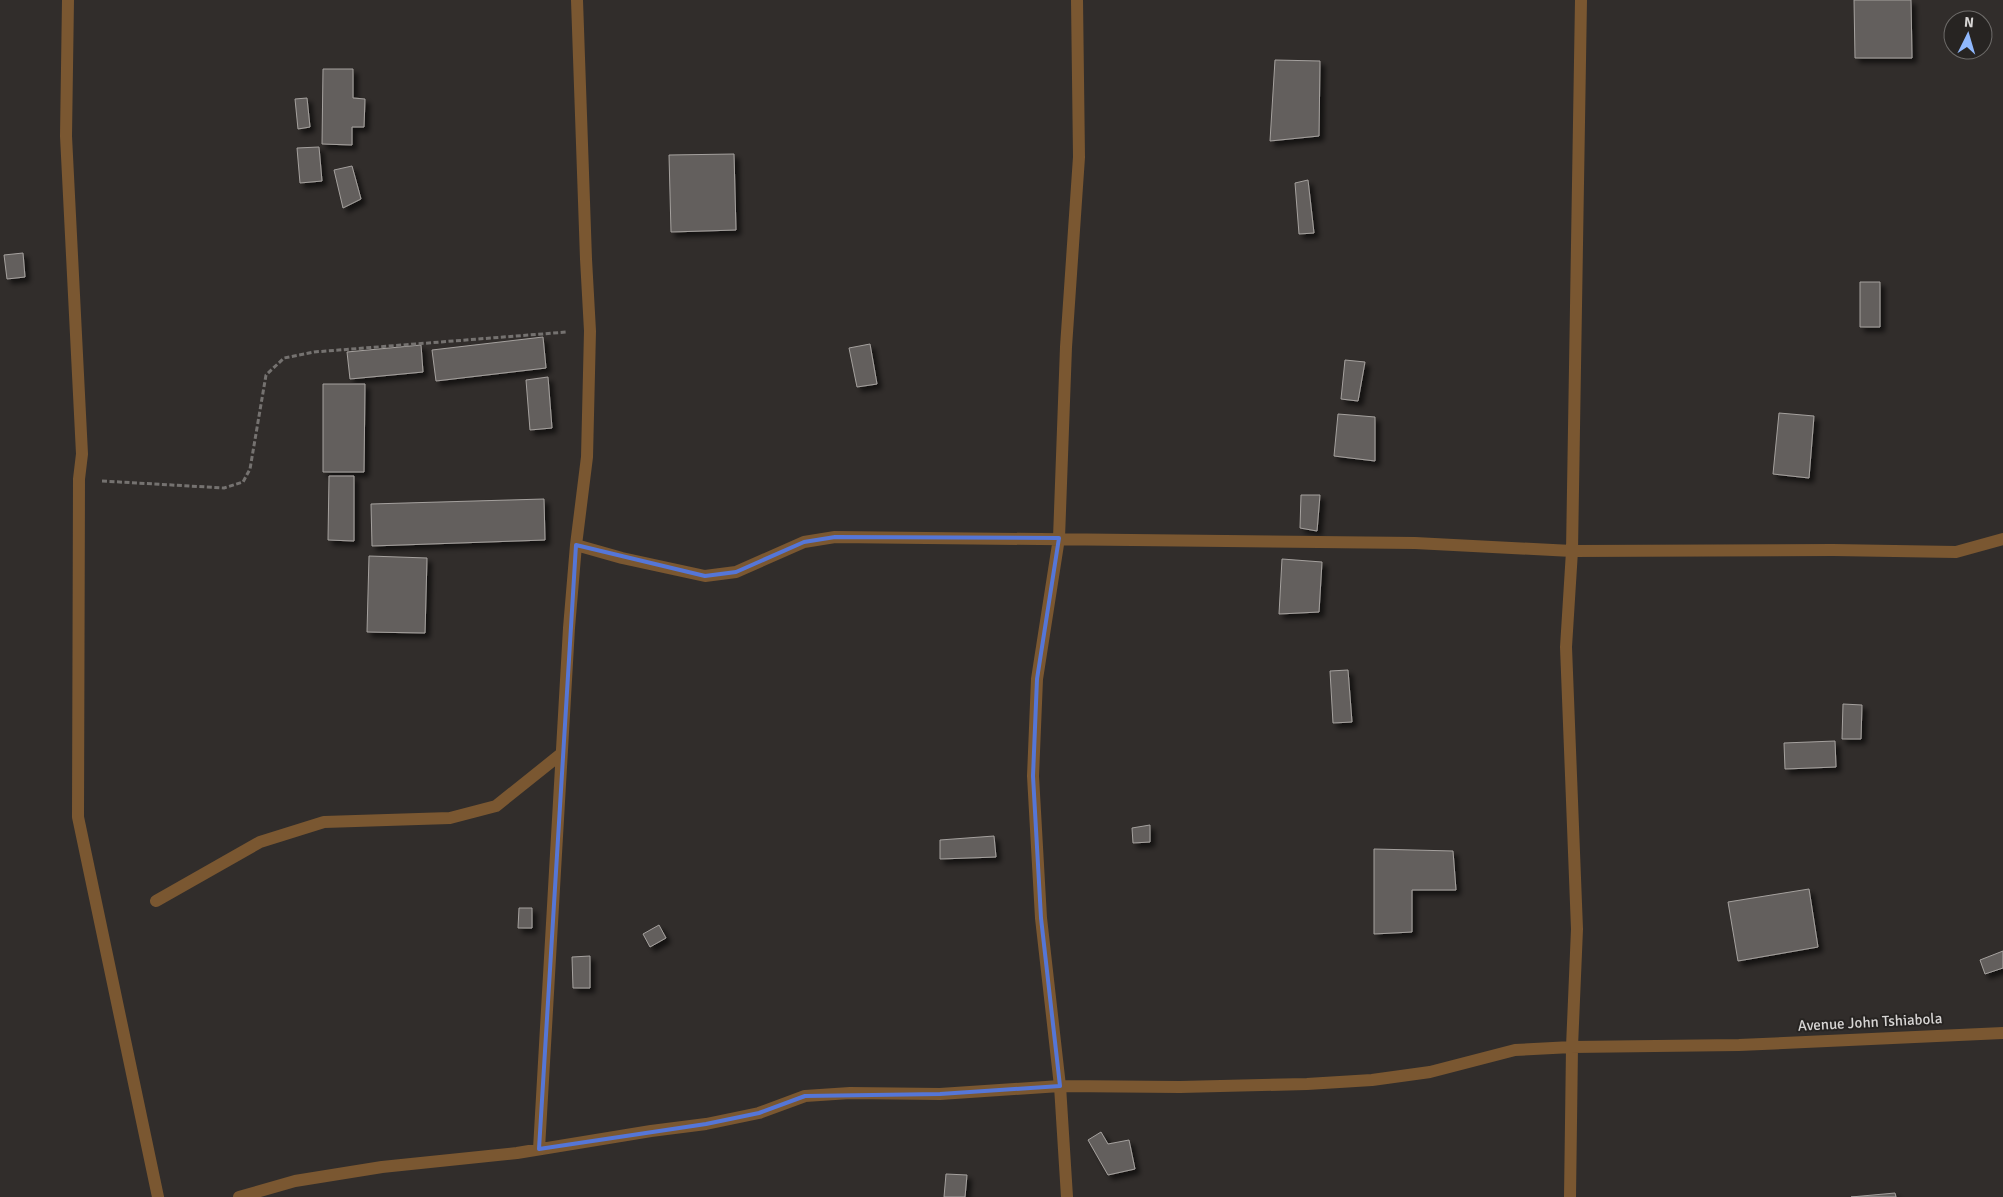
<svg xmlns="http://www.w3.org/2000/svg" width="2003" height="1197" font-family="Signika,sans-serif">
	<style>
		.building { fill: #635f5d; stroke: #a5a19e; filter: url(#shadow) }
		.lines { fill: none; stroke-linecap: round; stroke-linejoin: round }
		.path { stroke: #757270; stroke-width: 3; stroke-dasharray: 5 2.5; stroke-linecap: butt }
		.street { stroke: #7a5731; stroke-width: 12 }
		.marked { fill: none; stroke: #5576d7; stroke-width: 4; stroke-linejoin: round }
		.labels { text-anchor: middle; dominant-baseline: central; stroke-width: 4; stroke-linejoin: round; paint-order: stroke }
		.street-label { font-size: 15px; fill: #d7d5d4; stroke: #272422 }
	</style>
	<defs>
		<filter id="shadow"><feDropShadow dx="4.5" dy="4.5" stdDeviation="2.5" flood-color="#0009"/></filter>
	</defs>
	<rect width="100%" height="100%" fill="#312d2b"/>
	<path class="building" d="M1854,0H1911L1912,58H1855Z
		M1275,60L1320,61L1319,136L1270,141Z
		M323,69H353V98L365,99L364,127H352V145L322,144Z
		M307,98L310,127L298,129L295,99Z
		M319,147L322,181L300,183L297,148Z
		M734,154L736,230L671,232L669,155Z
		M352,166L361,199L343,208L334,170Z
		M1308,180L1314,233L1299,234L1295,183Z
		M23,253L25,277L7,279L4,255Z
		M1860,282H1880V327H1860Z
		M543,337L546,368L436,381L432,350Z
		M870,344L877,384L857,387L849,348Z
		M421,345L423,372L350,379L347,352Z
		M1345,360L1365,362L1358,401L1341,399Z
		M548,377L552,428L530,430L526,380Z
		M323,384H365L364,472H323Z
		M1779,413L1814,416L1809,478L1773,474Z
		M1338,414L1375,417V461L1334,456Z
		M329,476H354V541L328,540Z
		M1301,495H1320L1317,531L1300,528Z
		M544,499L545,540L372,546L371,504Z
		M369,556L427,558L425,633L367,632Z
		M1282,559L1322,562L1319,612L1279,614Z
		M1348,670L1352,722L1333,723L1330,671Z
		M1843,704L1862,705L1861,739H1842Z
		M1835,741L1836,767L1785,769L1784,743Z
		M1150,825V842L1133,843L1132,828Z
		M994,836L996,857L940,859V840Z
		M1374,849L1453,851L1456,890H1412V932L1374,934Z
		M1809,889L1818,947L1738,961L1728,902Z
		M519,908H532V928H518Z
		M659,925L666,938L650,947L643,934Z
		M2003,951V968L1985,974L1980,960Z
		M590,956V988H573L572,957Z
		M1101,1132L1108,1144L1129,1140L1135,1169L1108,1175L1088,1140Z
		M946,1174L967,1175L965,1197H944Z
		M1895,1193L1896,1197H1851Z"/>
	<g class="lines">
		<path class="path" d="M102,481L224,488L243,482L250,469L266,375L284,358L314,352L567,332"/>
		<path class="street" d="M68,0L66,136L82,454L79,479L78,817L158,1197
			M576,545L622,558L705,576L736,572L804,542L835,537L1415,543L1572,551L1833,550L1956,552L2003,539
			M156,901L260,842L324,822L450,818L496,806L561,754
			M539,1149L569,628L576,545L587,457L590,331L586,259L577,0
			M239,1197L295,1181L382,1167L517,1153L651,1131L706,1124L759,1113L805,1096L850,1093L940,1094L1060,1086L1180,1087L1307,1084L1372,1080L1430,1072L1515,1050L1572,1047L1739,1045L2003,1033
			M1067,1197L1060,1086L1041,918L1033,776L1037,679L1059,538L1066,347L1079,157L1077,0
			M1570,1197L1572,1047L1577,929L1566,647L1572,551L1581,0"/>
	</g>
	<path class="marked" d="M835,537L1059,538L1037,679L1033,776L1041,918L1060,1086L940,1094L805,1096L759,1113L706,1124L539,1149L576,545L705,576L736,572L804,542Z"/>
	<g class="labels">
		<g class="street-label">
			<text transform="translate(1870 1022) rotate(-3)">Avenue John Tshiabola</text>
		</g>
	</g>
	<g transform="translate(1968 35) rotate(5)"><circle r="24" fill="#272422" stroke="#6d6b69"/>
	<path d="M0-4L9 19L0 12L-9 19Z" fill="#90b8fd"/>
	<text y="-8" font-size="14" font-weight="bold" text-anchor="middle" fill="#d7d5d4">N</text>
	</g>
</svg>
